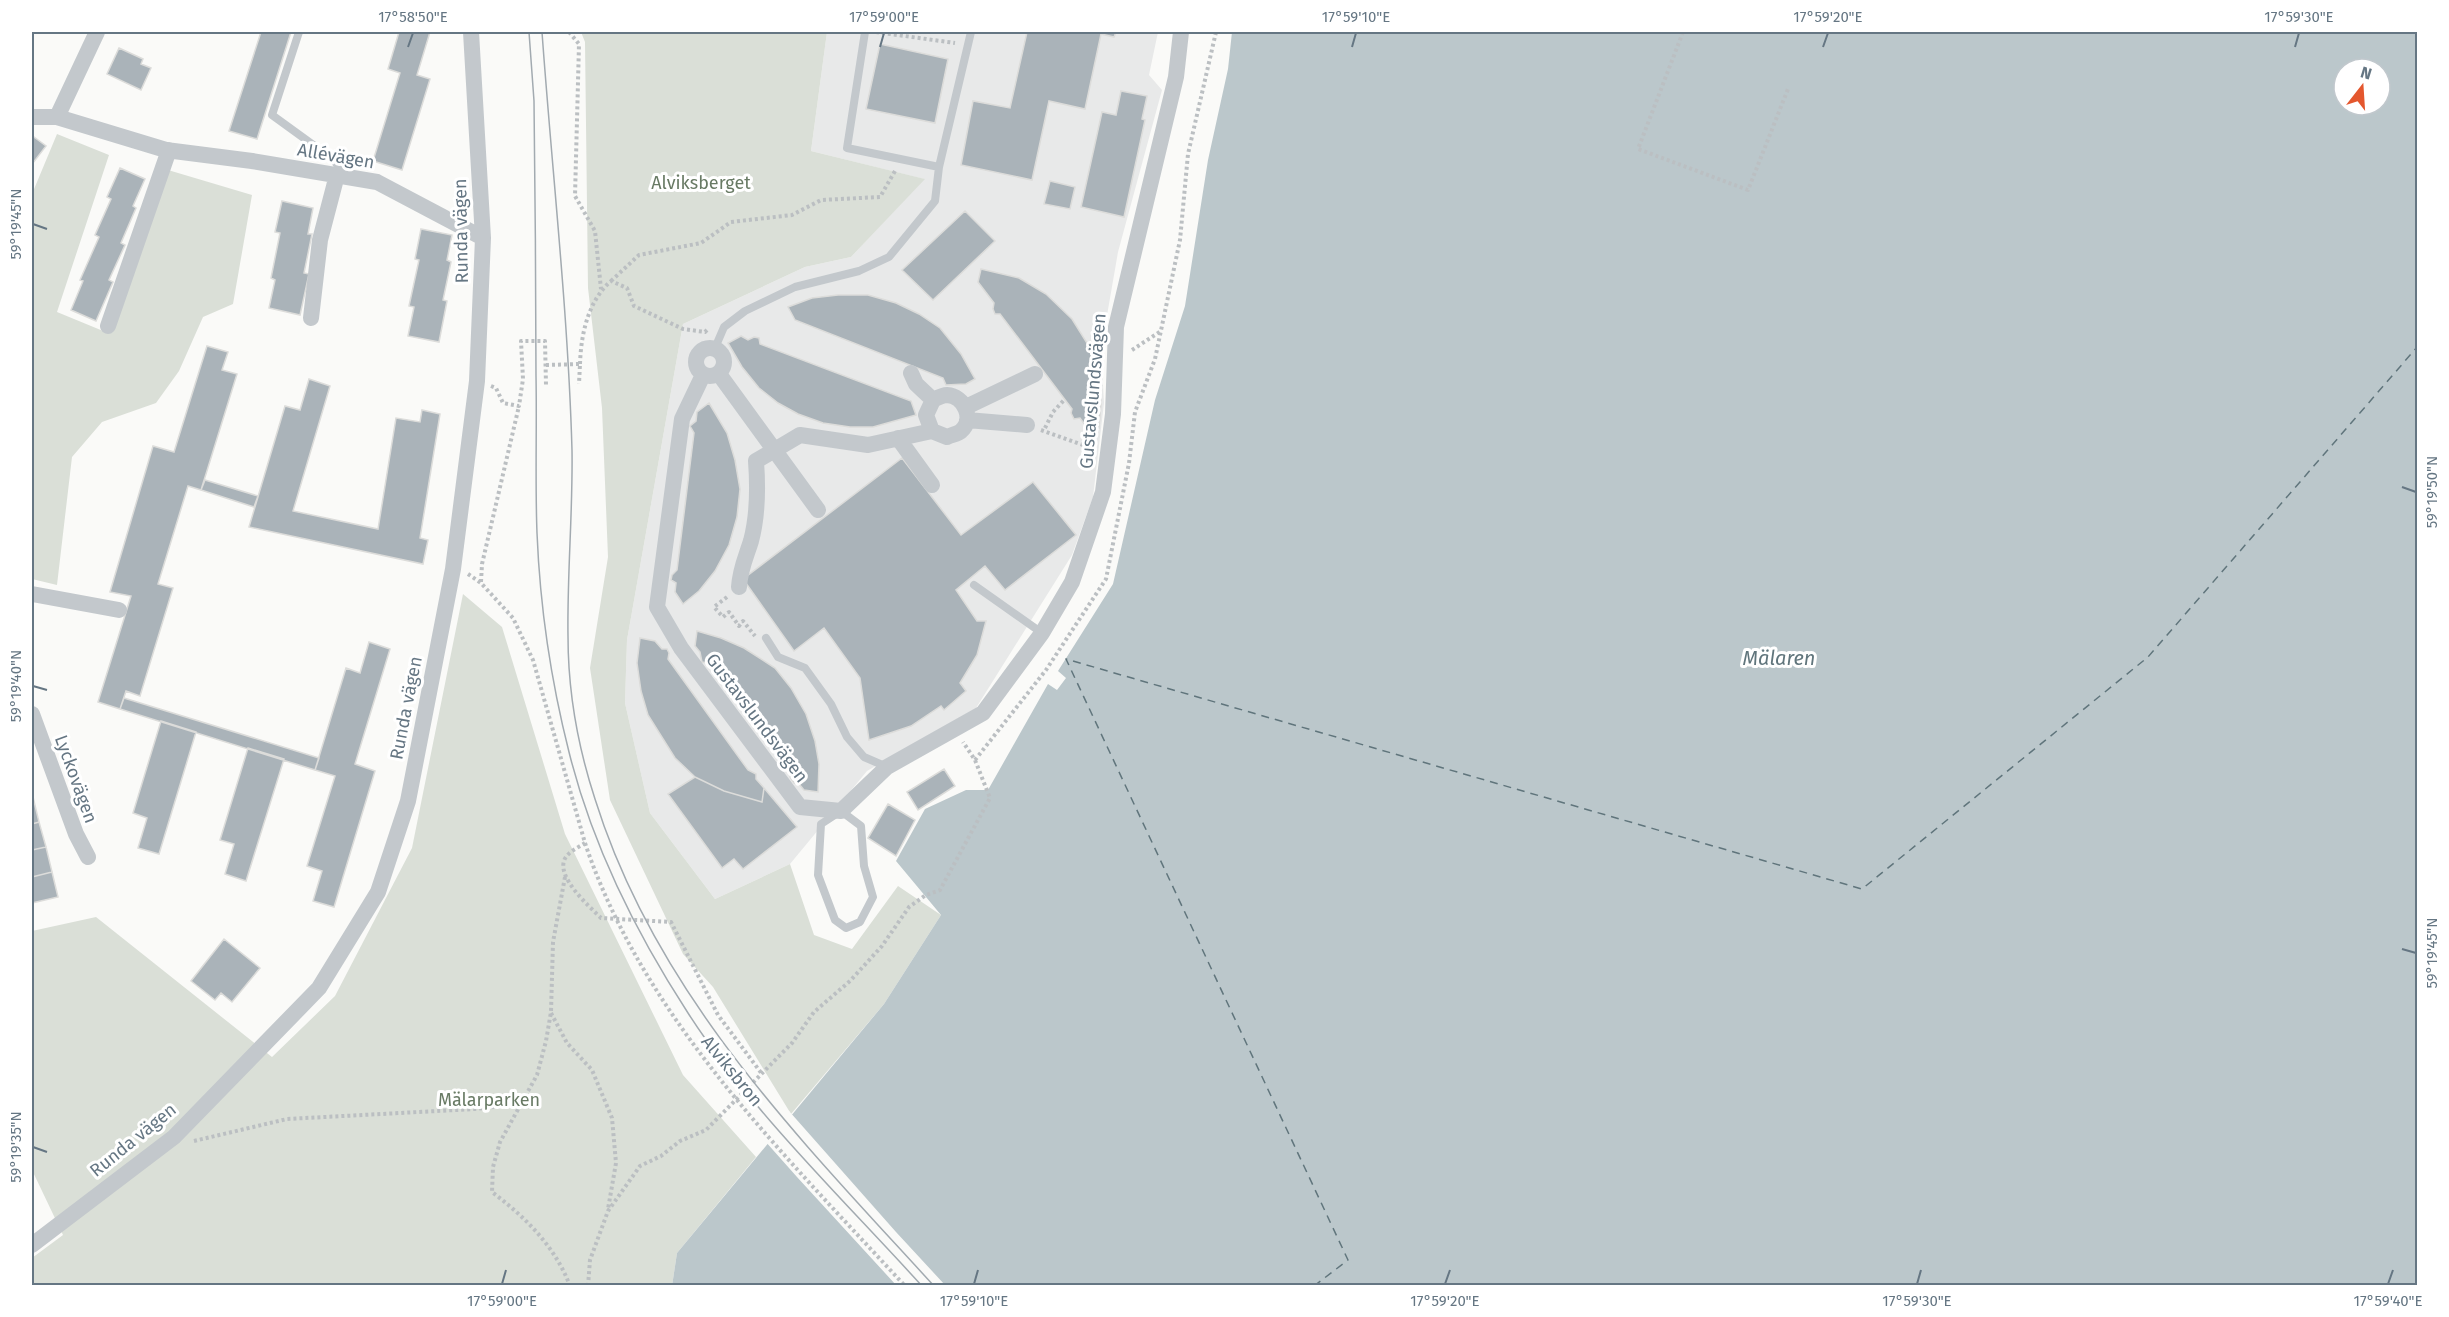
<svg xmlns="http://www.w3.org/2000/svg" width="2449" height="1317" font-family="'Fira Sans',sans-serif">
	<style>
		.built { fill: #e8e9e9 }
		.green { fill: #dadfd7 }
		.water { fill: #bbc7cb; fill-rule: evenodd }
		.pier { fill: #fafaf8 }
		.lines { fill: none; stroke-linecap: round; stroke-linejoin: round }
		.ferry { stroke: #60757c; stroke-width: 1.5; stroke-dasharray: 8 6; stroke-linecap: butt }
		.building { fill: #aab3b9; stroke: #dcdcda; stroke-width: 1.5 }
		.path { stroke: #bbbfc2; stroke-width: 4; stroke-dasharray: 3 3; stroke-linecap: butt }
		.lane { stroke: #c3c8cc; stroke-width: 8 }
		.street { stroke: #c3c8cc; stroke-width: 16 }
		.tram { stroke: #a2aab0; stroke-width: 1.5 }
		.path-bridge { stroke: #bbbfc2; stroke-width: 4; stroke-dasharray: 3 3; stroke-linecap: butt }
		.ticks { fill: none; stroke: #657683; stroke-width: 2 }
		.labels { text-anchor: middle; dominant-baseline: central; stroke-width: 6; stroke-linejoin: round; paint-order: stroke }
		.street-label { font-size: 18px; fill: #657683; stroke: #fff }
		.park-label { font-size: 18px; fill: #687a64; stroke: #fff }
		.water-label { font-size: 20px; font-style: italic; fill: #60757c; stroke: #fff }
		.neatline { fill: none; stroke: #657683; stroke-width: 2 }
		.ticks-label { font-size: 15px; text-anchor: middle; fill: #657683 }
	</style>
	<rect width="100%" height="100%" fill="#fafaf8"/>
	<path class="built" d="M827,32H1158L1149,75L1162,90L1118,252L1101,350L1104,403L1093,497L1072,555L976,708L867,771L790,864L715,899L650,813L625,703L627,640L683,324L805,267L851,257L924,179L811,151Z"/>
	<path class="green" d="M581,32H827L811,151L925,179L851,257L805,267L683,324L627,640L625,703L650,813L715,899L790,864L814,935L852,949L898,886L941,915L884,1004L791,1114L713,987L683,954L610,800L590,668L608,557L602,408L588,288L585,42Z
		M57,134L109,155L57,312L108,333L168,170L252,195L233,304L203,317L179,371L156,403L102,422L72,457L57,585L32,579V194Z
		M463,594L502,627L565,834L683,1075L756,1157L677,1253L672,1286L32,1285V1258L63,1235L32,1170V931L96,917L272,1057L335,996L412,848Z"/>
	<path class="water" d="M1232,32H2417V1285L672,1286L677,1253L884,1004L941,915L896,861L925,809L966,790H988L1048,684L1057,690L1066,678L1058,671L1113,584L1155,400L1185,306L1208,160L1228,69ZM2344,69H2380V105H2344Z"/>
	<path class="pier" d="M789,1111L896,1232L945,1285H896L797,1177L765,1141Z"/>
	<g class="lines">
		<path class="ferry" d="M1314,1286L1348,1260L1066,659L1862,889L2148,657L2418,346"/>
	</g>
	<path class="building" d="M261,32H291L257,139L229,131Z
		M399,32H430L417,75L430,79L402,170L373,161L400,73L388,69Z
		M1027,32H1116L1114,37L1101,34L1085,109L1049,101L1032,180L961,165L973,101L1010,108Z
		M880,44L948,59L935,123L866,109Z
		M119,48L143,59L141,64L151,68L141,90L107,74Z
		M1121,91L1147,96L1142,119L1145,120L1124,217L1081,207L1102,112L1116,115Z
		M34,137L46,146L33,163L32,140Z
		M120,168L145,179L133,206L136,208L121,243L125,245L109,280L113,282L96,321L71,310L83,281L80,280L99,237L95,235L111,199L107,197Z
		M1050,181L1075,187L1070,209L1044,204Z
		M282,201L313,208L308,234H312L304,273L309,274L300,315L269,308L275,280L271,278L280,233L275,232Z
		M965,211L995,241L933,300L902,270Z
		M421,229L452,235L447,260L451,262L443,300L447,301L439,342L408,336L414,307L409,306L419,260L415,259Z
		M981,269L1019,278L1046,294L1072,319L1087,343L1097,371L1101,403L1099,428L1085,425L1080,418L1074,419L1071,413L1072,409L1000,314H995L993,309L994,303L978,282Z
		M838,295H868L896,303L919,314L940,328L961,354L975,379L966,384L946,385L943,378L795,320L788,307L812,298Z
		M741,336L748,340L754,337L759,338L760,344L911,401L916,415L873,427H850L823,423L798,414L778,403L759,388L742,367L728,343Z
		M207,346L228,352L222,370L237,374L201,490L188,486L158,584L173,588L140,696L126,691L120,709L98,702L131,596L110,592L153,446L174,452Z
		M309,379L330,386L293,511L378,529L396,418L420,422L422,410L440,414L420,538L428,540L423,564L249,527L285,406L300,410Z
		M709,403L727,433L735,460L740,489L737,517L729,545L715,571L699,591L683,604L675,592L676,583L671,580L672,575L677,570L694,433L690,426L696,421L697,412Z
		M902,458L961,535L1033,482L1076,535L1005,590L985,566L956,590L977,621H986L977,655L960,683L966,691L944,710L941,706L911,726L869,740L860,678L824,628L794,651L743,579Z
		M205,480L258,496L254,507L201,490Z
		M697,631L721,638L744,648L775,668L791,688L806,714L815,741L819,764L818,792L804,790L799,784L794,783L790,777L791,772L708,663L702,662L700,652L695,646Z
		M640,638L655,641L662,649H667L669,653L668,659L748,770L756,774V779L764,788L762,802L724,791L695,777L675,758L648,715L641,691L637,663Z
		M369,642L390,649L355,764L375,771L334,907L313,901L322,871L307,866L335,776L315,770L346,668L360,673Z
		M124,698L319,758L315,770L120,709Z
		M161,721L196,732L159,854L138,848L147,818L133,813Z
		M248,748L284,759L246,881L225,874L234,844L220,840Z
		M944,769L955,786L918,810L907,792Z
		M695,777L724,791L762,802L764,788L797,827L743,869L734,859L722,868L668,794Z
		M33,797L39,822L32,824V798Z
		M888,804L915,820L896,856L868,838Z
		M39,822L46,847L32,850V824Z
		M46,847L52,872L32,877V850Z
		M52,872L58,897L32,903V877Z
		M224,939L260,968L232,1002L221,993L215,1000L191,981Z"/>
	<g class="lines">
		<path class="path" d="M569,32L579,44L575,196L595,231L601,289
			M876,32L955,43
			M1683,32L1638,149L1748,190L1788,89
			M611,281L639,255L701,243L731,222L792,215L821,200L880,197L895,171
			M1132,350L1161,331
			M580,364C581,334 588,301 611,281L627,288L634,306L683,329L705,332L708,329
			M546,365L580,364L579,384
			M491,386L496,388L503,403L519,406L523,379L521,341H545L546,385
			M1045,428L1053,412L1065,399
			M1041,430L1094,449
			M468,574L481,583L513,618L533,660L585,843C579,847 570,851 566,857C553,875 590,907 601,918L671,922L718,1015L762,1074
			M481,582L482,564L519,406
			M727,597L714,607L723,617L729,612L739,626L743,621L755,636
			M975,760L1046,670L1106,579L1129,463L1135,412L1155,359L1180,240L1188,154L1216,32
			M565,877L553,942L551,1012L546,1041L537,1075L500,1142L493,1167L492,1192C525,1217 555,1246 570,1286
			M551,1013L567,1043L592,1070L612,1118L616,1163L608,1209
			M194,1141L287,1119L475,1109L522,1104
			M588,1286L590,1260L608,1211L640,1166L661,1156L680,1141L706,1130L792,1043L814,1012L850,981L882,946L909,907L926,895L940,890L990,798L975,760L963,742"/>
		<path class="lane" d="M299,32L272,115L334,160L344,176
			M865,32L847,148L939,167
			M715,348L724,327L745,311L795,287L859,271L889,257L935,201L939,167L971,32
			M974,585L1042,633
			M766,638L778,657L805,668L831,704L847,737L864,757L887,767
			M841,811L861,826L864,866L873,897L860,922L846,928L835,920L818,875L821,824Z"/>
		<path class="street" d="M32,117H57L166,150L252,161L377,182L483,238
			M57,117L97,32
			M311,318L320,240L337,175
			M108,326L169,150
			M696 362a14 14 0 1 1 28 0a14 14 0 1 1-28 0Z
			M911,373L916,384L933,400
			M719,374L818,510
			M703,375L682,419L657,607L681,648L800,807L841,811L887,767L983,713L1042,633L1072,582L1103,492L1113,414L1116,327L1176,77L1181,32
			M966,407L1035,374
			M967,420L1027,425
			M898,438L932,485
			M739,587C740,569 746,557 751,541C758,515 758,488 756,461L800,435L868,445L932,431L947,437C950,435 958,434 961,431C975,419 964,396 947,395C943,395 937,398 933,400L926,415L932,431
			M32,594L119,610
			M32,714L76,834L88,857
			M32,1245L174,1137L319,988L378,892L408,801L453,569L477,381L483,238L471,32"/>
		<path class="tram" d="M529,32L534,101C535,193 536,284 536,376C537,428 535,481 537,533C540,607 551,681 569,752C592,845 636,933 688,1013C751,1111 843,1199 922,1286
			M542,32C552,171 568,310 572,450C573,512 567,574 568,636C568,691 578,747 595,799C656,995 799,1138 934,1286"/>
		<path class="path-bridge" d="M585,843C644,1019 782,1152 905,1286"/>
	</g>
	<path class="ticks" d="M408,47L413,33M880,47L884,33M1352,47L1356,33M1823,47L1828,33M2295,47L2299,33M33,224L47,229M2402,487L2416,492M33,686L47,690M2402,949L2416,953M33,1147L47,1152M502,1284L506,1270M974,1284L978,1270M1445,1284L1450,1270M1917,1284L1921,1270M2388,1284L2393,1270"/>
	<g class="labels">
		<g class="street-label">
			<text transform="translate(336 156) rotate(10)">Allévägen</text>
			<text transform="translate(461 231) rotate(-91)">Runda vägen</text>
			<text transform="translate(1093 391) rotate(-85)">Gustavslundsvägen</text>
			<text transform="translate(406 708) rotate(-79)">Runda vägen</text>
			<text transform="translate(757 718) rotate(53)">Gustavslundsvägen</text>
			<text transform="translate(76 779) rotate(70)">Lyckovägen</text>
			<text transform="translate(732 1071) rotate(51)">Alviksbron</text>
			<text transform="translate(133 1140) rotate(-39)">Runda vägen</text>
		</g>
		<g class="park-label">
			<text x="701" y="183">Alviksberget</text>
			<text x="489" y="1100">Mälarparken</text>
		</g>
		<g class="water-label">
			<text x="1779" y="658">Mälaren</text>
		</g>
	</g>
	<rect width="2449" height="1317" fill="none" stroke="#ffffff" stroke-width="66"/>
	<g transform="translate(2362 87) rotate(17)"><circle r="28" fill="#ffffff" stroke="#c1c8cd" stroke-width="1.5"/>
	<path d="M0-4.5L10 22L0 15L-10 22Z" fill="#e4572e"/>
	<text y="-9" font-size="16" font-weight="bold" text-anchor="middle" fill="#657683">N</text>
	</g>
	<rect x="33" y="33" width="2383" height="1251" class="neatline"/>
	<g class="ticks-label">
		<text x="413" y="22">17°58'50"E</text>
		<text x="884" y="22">17°59'00"E</text>
		<text x="1356" y="22">17°59'10"E</text>
		<text x="1828" y="22">17°59'20"E</text>
		<text x="2299" y="22">17°59'30"E</text>
		<text transform="translate(16 224) rotate(-90)" y="5">59°19'45"N</text>
		<text transform="translate(2432 492) rotate(-90)" y="5">59°19'50"N</text>
		<text transform="translate(16 686) rotate(-90)" y="5">59°19'40"N</text>
		<text transform="translate(2432 953) rotate(-90)" y="5">59°19'45"N</text>
		<text transform="translate(16 1147) rotate(-90)" y="5">59°19'35"N</text>
		<text x="502" y="1306">17°59'00"E</text>
		<text x="974" y="1306">17°59'10"E</text>
		<text x="1445" y="1306">17°59'20"E</text>
		<text x="1917" y="1306">17°59'30"E</text>
		<text x="2388" y="1306">17°59'40"E</text>
	</g>
</svg>
